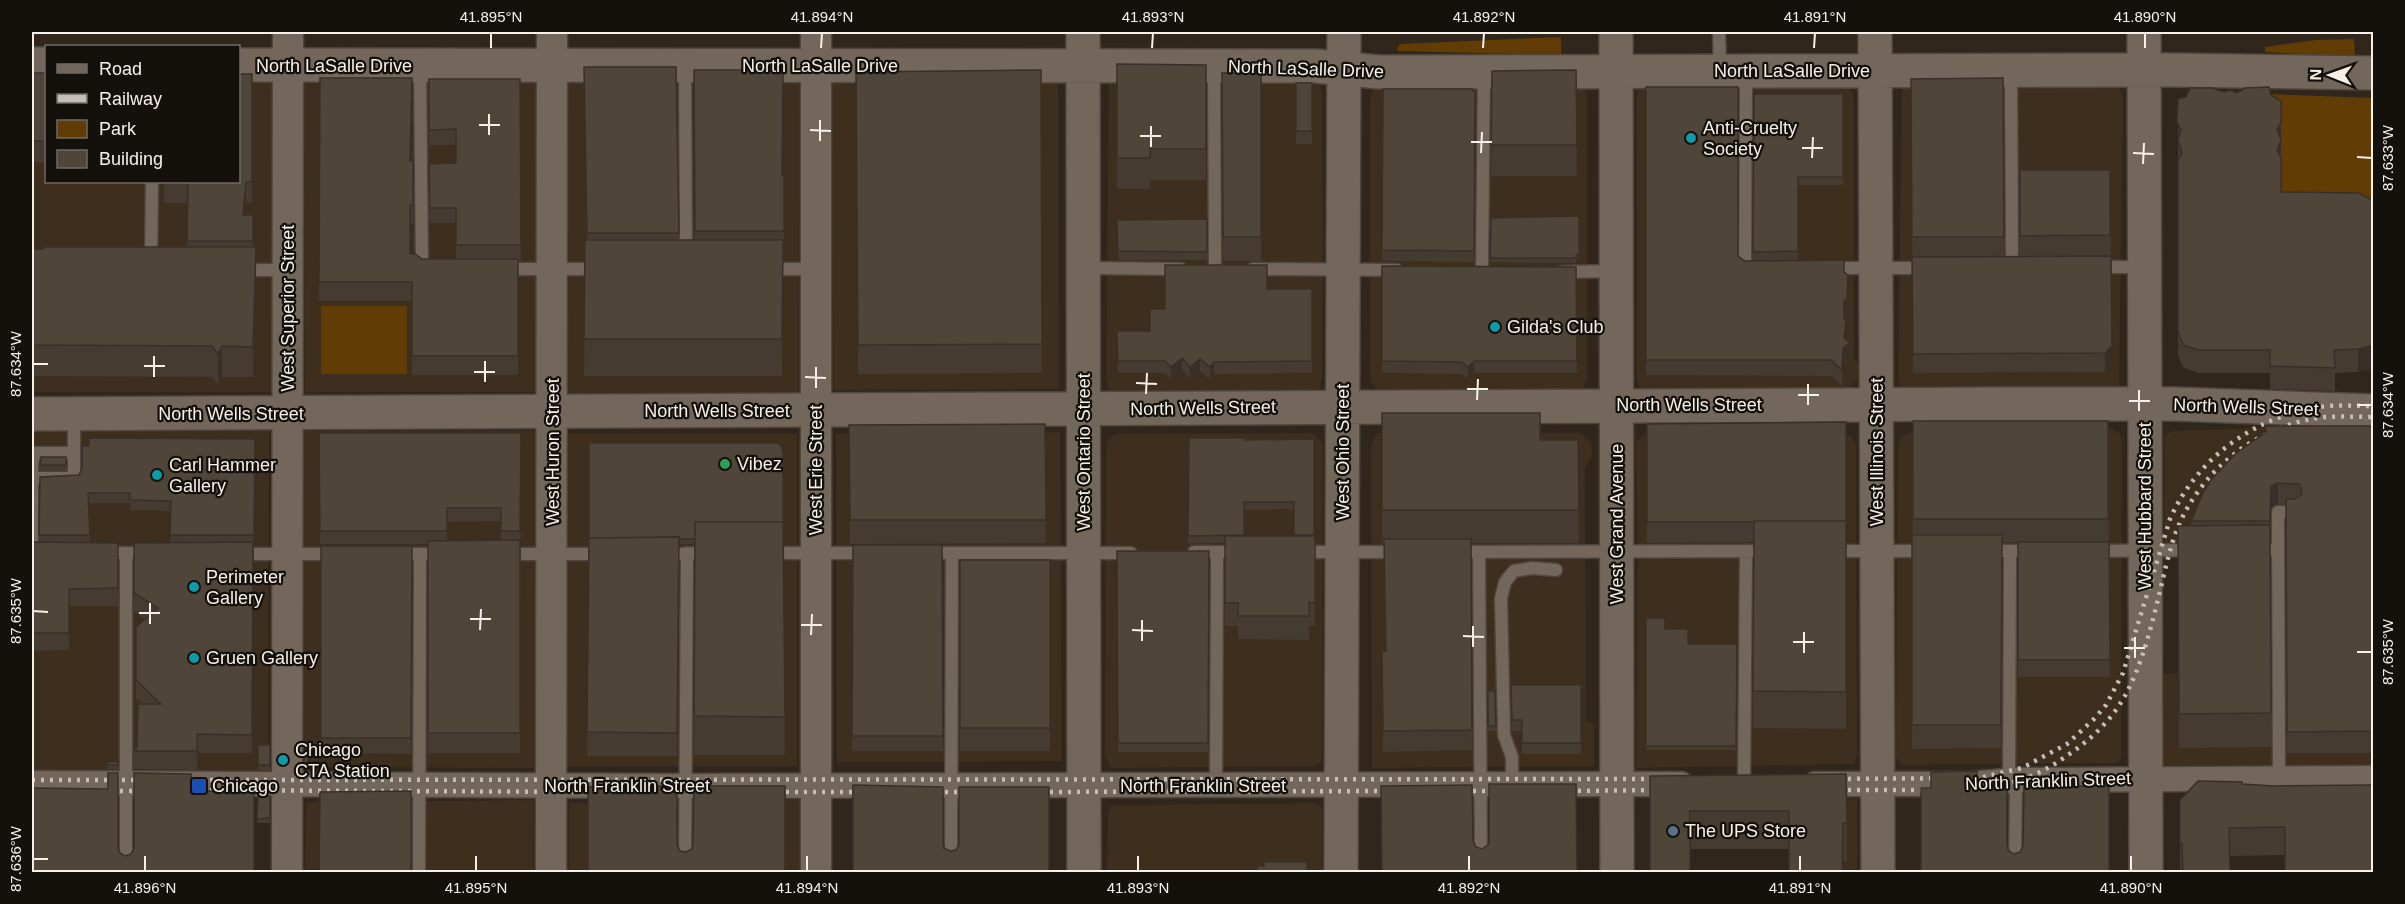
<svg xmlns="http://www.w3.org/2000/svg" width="2405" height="904" font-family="Arial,sans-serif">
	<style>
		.built { fill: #3d2e1e }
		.green { fill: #613c05 }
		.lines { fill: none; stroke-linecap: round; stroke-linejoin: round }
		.service-casing { stroke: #4e453c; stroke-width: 15 }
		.minor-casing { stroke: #4e453c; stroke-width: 27 }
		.tertiary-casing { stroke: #4e453c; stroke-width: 33 }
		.secondary-casing { stroke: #4e453c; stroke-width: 36 }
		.service { stroke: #72675a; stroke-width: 12 }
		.minor { stroke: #72675a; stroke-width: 24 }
		.tertiary { stroke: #72675a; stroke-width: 30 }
		.secondary { stroke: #72675a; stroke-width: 33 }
		.rail { stroke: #c5beb6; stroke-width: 4.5; stroke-dasharray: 3 6; stroke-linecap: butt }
		.wall { fill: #453b31; fill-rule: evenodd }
		.shaded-wall { fill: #383028 }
		.building { fill: #504539; stroke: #383028; stroke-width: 1.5 }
		.ticks { fill: none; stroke: #f7f0e9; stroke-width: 2 }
		.culture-dot { fill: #0f9aa8; stroke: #14100b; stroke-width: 2 }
		.leisure-dot { fill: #2e9e5b; stroke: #14100b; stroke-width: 2 }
		.transit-dot { fill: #1a4fb4; stroke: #14100b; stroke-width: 2 }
		.service-dot { fill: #5c6f8a; stroke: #14100b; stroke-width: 2 }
		.labels { text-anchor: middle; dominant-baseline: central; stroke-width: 4.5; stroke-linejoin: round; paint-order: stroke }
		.street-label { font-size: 18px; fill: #f7f0e9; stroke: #14100b }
		.poi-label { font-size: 18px; fill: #f7f0e9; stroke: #14100b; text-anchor: start }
		.neatline { fill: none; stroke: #f7f0e9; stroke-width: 2 }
		.ticks-label { font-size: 15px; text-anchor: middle; fill: #f7f0e9 }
	</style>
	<rect width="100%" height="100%" fill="#30261b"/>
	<path class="built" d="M239,77H272L273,392H32V78H46V182H238Z
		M304,77H536V392H305Z
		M561,79L799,80L798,398L560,396Z
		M832,81H1058L1059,389L834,390Z
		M1109,81L1315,82L1320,85L1322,92L1323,270L1322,377L1320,388L1316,390L1113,391L1108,388L1106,378Z
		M1378,86L1581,87L1585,90L1587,96V379L1582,390H1378L1372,383L1370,377V98L1373,90Z
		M2118,86L2123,96L2119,390L1906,388L1901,386L1898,380L1902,87Z
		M1847,87L1852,91L1854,98V359L1858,362L1857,380L1847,389L1640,390L1637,380V97L1639,88Z
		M2265,428L2373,429V766L2163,765L2164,674L2278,673V551L2165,550L2164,437L2167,433L2175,431Z
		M32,429L269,430L268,772H32Z
		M2113,429L2119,433L2122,442L2121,757L2117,763H2113L1901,765L1896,758L1898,445L1901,437L1909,433Z
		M304,431H537L536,768L304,767Z
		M1060,432L1062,761L837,762L836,434Z
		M1311,433L1316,435L1323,444V450L1322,757L1321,762L1315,766L1111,768L1105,756L1106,443L1110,437L1118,434Z
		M1377,433H1577L1582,434L1591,443L1592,456L1585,467L1586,720L1592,723L1594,727V766L1372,768L1371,444Z
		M567,434H797V766H567Z
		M1644,434L1848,435L1852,438L1856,444L1857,755L1854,764L1636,768L1638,552L1636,443Z
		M1857,799V872H1789L1790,800Z
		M534,800L533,872H305L306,802Z
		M800,800V872H569V803Z
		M1317,803L1322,809V872H1107L1108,813L1112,805Z"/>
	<path class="green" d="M1561,37V55L1398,51L1397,49L1400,44Z
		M2354,39L2355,57L2265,52V47L2315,40Z
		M2269,94L2373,98V228V225L2272,207L2279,177Z
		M321,306H407V374H321Z"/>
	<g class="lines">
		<defs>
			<path id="service" d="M1719,32L1720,70
				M685,66L686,255
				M420,67L422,269H428
				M1214,67L1215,269
				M2011,71L2012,267
				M1746,72L1745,268H1753
				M151,261L152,182
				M2095,267H2143
				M1085,268L1181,269
				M1828,268H1927
				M502,269H599
				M766,269H816
				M1253,269L1397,270
				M241,270H287
				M1482,271L1484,72
				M1562,272L1616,271
				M32,471L33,453H74
				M33,478H74V416
				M32,540V471
				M2256,550H2278
				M1830,551H1926
				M1986,551H2034
				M2094,551L2193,550
				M1194,552H1239
				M1299,552H1398
				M1455,552L1770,551
				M1479,552L1481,872
				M102,553H150
				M126,553V872
				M768,553H867
				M927,553H1131
				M237,554H336
				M396,554H444
				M504,554H603
				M663,554L711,553
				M2279,778L2278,512H2294
				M2009,780L2010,551
				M1744,784L1746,551
				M1216,785L1217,552
				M1512,785V757L1504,735L1501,598L1505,582L1514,571L1532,568L1556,570
				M419,872L420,554
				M685,872L687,553
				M951,872L952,553
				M2015,872L2016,780"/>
			<path id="minor" d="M32,783L686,786L1681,784
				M1815,784H1970L2016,780L2374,778"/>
			<path id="tertiary" d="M816,32V872
				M287,872L288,32
				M551,872L552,32"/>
			<path id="secondary" d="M1083,32L1084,872
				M1616,32L1617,872
				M1875,32L1878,872
				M2144,32L2146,872
				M32,64H46
				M238,65L1315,66L1379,72L2172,70L2374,73
				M32,414L2004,404H2174L2374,411
				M1341,872L1344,32"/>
		</defs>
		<use href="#service" class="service-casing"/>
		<use href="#minor" class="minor-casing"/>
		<use href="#tertiary" class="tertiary-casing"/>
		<use href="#secondary" class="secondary-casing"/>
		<use href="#service" class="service"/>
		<use href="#minor" class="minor"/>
		<use href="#tertiary" class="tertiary"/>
		<use href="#secondary" class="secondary"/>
		<path class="rail" d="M1830,779L1979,778L2022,768L2067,744L2094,719L2106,705L2123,673L2170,519C2198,456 2258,414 2327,406C2343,405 2358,406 2374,406
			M32,780H150
			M174,780L1668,779
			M1977,789C2009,786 2039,776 2065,757C2091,740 2113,719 2127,692C2150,648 2158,592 2172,544C2190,483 2243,434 2306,420C2327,415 2351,417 2374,417
			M174,790L606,792
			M1830,790H1938
			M102,791H150
			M1455,791H1506
			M1560,791L1668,790
			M660,792H711
			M768,792H870
			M927,792H975
			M1032,792L1398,791"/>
	</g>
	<path class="wall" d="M1117,64L1206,65V180H1150V189H1117Z
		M584,67H676L679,240H695L694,70L782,175H784V261H783L782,376H584L585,240H587Z
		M1041,70L1042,373L858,374L856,72Z
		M1576,70L1577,176H1491L1492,71Z
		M32,73H46V162H32Z
		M1222,73H1261V261H1223Z
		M252,74V203H246L245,215H253V247L256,278L253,377H222L218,385L212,377L32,376V249L187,247L188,203H164V182Z
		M320,78L411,161H413V224H410V254L422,259H456V223H430L429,164L456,163V145H429V79H520L521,261H518V375H412V301H319Z
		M2003,78L2004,257H2020V170H2110L2112,365L2105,372L1913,373L1911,79Z
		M1296,83H1312V144H1296Z
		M1646,87L1738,256L1745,261L1844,272L1848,290L1847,314L1844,317L1846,340L1850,359L1843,364L1842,386L1831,376L1646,375Z
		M1383,89L1475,91L1474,262L1382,261Z
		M1754,94H1843V185H1798V260H1753Z
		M2178,99L2373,369L2358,372L2335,373V391L2270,389V373H2198L2184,368L2180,361L2178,353Z
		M1579,216V259H1576V263L1490,262L1491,218Z
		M1207,219V260H1118L1117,220Z
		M1382,266L1576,267L1577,373H1474L1468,379L1462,374L1382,373Z
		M1267,289H1312V373L1214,374L1210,379L1200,371L1190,379L1182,370L1171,379L1165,373H1118L1117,331H1150L1165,309Z
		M1382,413L1540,440H1578L1579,543H1471L1472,750L1383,752L1382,651H1385L1384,543H1382Z
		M1913,421H2108L2110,677H2018V542H2002L2001,748L1912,749Z
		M1846,422V729L1753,728L1754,542L1647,543V424Z
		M1045,424L1046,543L850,544L849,425Z
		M2373,426V753H2287L2286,504H2278L2271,507L2270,539L2271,747L2179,748L2178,526H2191V521Z
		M319,433H521L520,753H428V544H320ZM501,521V540L447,541V522Z
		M1189,438L1244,440L1314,439L1315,626H1309V640L1238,639V626H1225V543H1188ZM1294,509V536H1244V510Z
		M255,439L252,753H197V770L134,769V748H137L142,704L136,698V627L145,619L134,612V543H170L171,511L130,510V503H89L90,543H118V606H69V650L32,651V542H39L40,477L79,475Z
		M589,443L783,449L785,755H694L695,544H679L677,756H587Z
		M41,457H66V470H40Z
		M853,545H942L943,751H852Z
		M321,546H412L411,754L321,753Z
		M1117,551H1209L1208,752H1118Z
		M960,560H1050V751H960Z
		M1646,618L1688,644H1737L1736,750H1646Z
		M1511,685H1581V754H1522V731H1512Z
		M1488,691H1495L1496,731H1488Z
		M258,745H270V770H258Z
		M304,750H308V770H304Z
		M107,762H118V769H107Z
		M1846,774L1847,861H1843V873H1789V849H1690L1650,776Z
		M2242,784L2273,786L2373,785L2285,855L2230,856L2182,871H2180V800Z
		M270,796V823H257V819Z"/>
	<path class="shaded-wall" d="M2281,123V163L2277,173V129Z
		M246,182V203L243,236V215Z
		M256,247V278L253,377V347Z
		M1848,275L1847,314L1844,317V301Z
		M1846,321V337L1845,347L1850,343V359L1843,364L1842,386L1843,348Z
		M2373,345V369L2358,372V349Z
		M222,346V377L218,385V354Z
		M2112,346V365L2105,372V353Z
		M1182,358V370L1171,379V367Z
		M1200,359V371L1190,379V367Z
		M1474,361V373L1468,379V367Z
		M1214,362V374L1210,379V367Z
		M2278,483V504L2271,507L2270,542L2271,486Z"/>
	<path class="building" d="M1117,64L1206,65V149H1150V158H1117Z
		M584,67H676L679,233H587Z
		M694,70H783L782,175H784V231H695Z
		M1041,70L1042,344L858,345L856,72Z
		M1576,70L1577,145H1491L1492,71Z
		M32,73H46V141H32Z
		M1222,73H1261V237H1223Z
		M238,74H252V182H246L243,215H253V241H187L188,182H164H238Z
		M320,78H412L410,161H413V205H410V254H415L422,259H518V356H412V282H319Z
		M2003,78L2004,237H1912L1911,79Z
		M429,79H520L521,245H456V208H430L429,164L456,163V129L429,130Z
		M1296,83H1312V131H1296Z
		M1646,87H1738V256L1745,261L1844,260V272L1848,275L1847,299L1844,301V319L1846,321L1844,338L1850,343L1843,348L1842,370L1831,360H1646Z
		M2269,87L2271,95L2281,101V123L2277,129L2281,140L2277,150L2281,157V192L2358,193L2369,198L2373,202V345L2358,349L2334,350L2335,368L2270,366V350H2198L2184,345L2180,338L2178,330V160L2182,153L2178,140L2181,130L2177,122L2178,99L2186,97L2190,88H2213L2224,92L2230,90L2237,93L2245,88Z
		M1383,89H1472V91H1475L1474,251L1382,250Z
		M1754,94H1843V177H1798V251L1753,252Z
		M2020,170H2110V235L2020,236Z
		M1579,216V255H1576V258H1490L1491,218Z
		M1207,219V252L1118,251L1117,220Z
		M585,240H783L782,339H584Z
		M43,247H256L253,347L222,346L218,354L212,346L32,345V249H43Z
		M2111,256L2112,346L2105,353L1913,354L1912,257Z
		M1165,265H1267V289H1312V361L1214,362L1210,367L1200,359L1190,367L1182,358L1171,367L1165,361H1118L1117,331H1150V309H1165Z
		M1382,266L1576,267L1577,361H1474L1468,367L1462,362L1382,361Z
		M1382,413H1540V440H1578L1579,510H1382Z
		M1913,421H2108V519H1913Z
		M1846,422V522V521H1754V522H1647V424Z
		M1045,424L1046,520H850L849,425Z
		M2265,426H2373V731L2287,732L2286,499H2295L2301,495L2302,490L2299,484L2278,483L2271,486L2270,521H2191L2203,493L2211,480L2235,454L2266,432Z
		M319,433H521L520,531H501V508H447V531H320Z
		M89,438L255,439L254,535H170L171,501L130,500V493H88L90,535H39L40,477L79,475L82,468V446H89Z
		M1189,438H1244V440L1314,439V535H1294V502H1244V535L1188,536Z
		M589,443H779L783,449V522H695V539H679V537L589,538Z
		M41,457H66V465H40Z
		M1754,521H1846V692L1753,691Z
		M695,522H783L785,717L694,716Z
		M2270,525L2271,713L2179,714L2178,526Z
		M1912,535H2002L2001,725H1912Z
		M1225,536H1315V603L1309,602V616H1238V603H1225Z
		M679,537L677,733L587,732L589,538Z
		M1384,539H1471L1472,730L1383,731L1382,651H1386Z
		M520,540V733H428V541Z
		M32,542L118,543V588L69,589V633H32Z
		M253,542L252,735L197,734V751H134V748H137L138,704H161L136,680V627L158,608L134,593V543Z
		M2018,542H2109L2110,660H2018Z
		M853,545H942L943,736H852Z
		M321,546H412L411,738H321Z
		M1117,551H1209L1208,743H1118Z
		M960,560H1050V728H960Z
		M1646,618H1665V629H1688V644H1737L1736,746H1646Z
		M1511,685H1581V743H1522V720H1512Z
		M1488,691H1495L1496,726H1488Z
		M258,745H270V765H258Z
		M304,750H308V765H304Z
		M107,762H118V765H107Z
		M1977,771V788L2007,787V845L2008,850L2014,854L2020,852L2023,846L2024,786H2109V873H1921V788H1931V772Z
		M108,773H118V848L119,852L125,856L131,854L134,848V773L191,774L192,791H254V873H32V788L108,789Z
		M1846,774L1847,823H1843L1842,873H1789V811H1690V873H1650V776Z
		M2198,781L2242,782V784L2273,786L2373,785V873H2285V827L2229,828L2230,873H2183L2182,843H2180V800Z
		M1489,784H1576L1577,873H1382L1381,786L1472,785L1473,841L1476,847L1482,849L1488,845L1489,841Z
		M853,785L943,787V843L944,848L950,851L956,850L959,844V787H1049V873H853Z
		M677,786V844L680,851L686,852L692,849L693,844L694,786H785V873H588V787Z
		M411,791V873H319L320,792Z
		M258,796H270V818L257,819Z
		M1264,862H1307V873H1257V866H1264Z"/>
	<path class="ticks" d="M491,48V33M821,48L822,33M1152,48L1153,33M1483,48L1484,33M1814,48L1815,33M2145,48V33M479,125H500M810,130L831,131M489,135V114M1140,136H1161M820,141V120M1471,142H1492M1151,147V126M1802,148H1823M1481,153L1482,132M2133,153L2154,154M2357,157L2372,158M1812,158L1813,137M2143,164L2144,143M33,364H48M144,366H165M474,372H495M154,377V356M805,377L826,378M485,382V361M1136,383L1157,384M816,388V367M1467,389H1488M1146,394L1147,373M1798,395H1819M1477,400L1478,379M2129,401H2150M1808,405V384M2357,405H2372M2139,411V390M33,611L48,612M139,613H160M470,619H491M150,624V603M801,625H822M480,630L481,609M1132,630L1153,631M811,635L812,614M1463,636L1484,637M1142,641V620M1793,642H1814M1473,647V626M2124,648H2145M2357,652H2372M1804,653V632M2135,658V637M33,859H48M145,871V856M476,871V856M807,871V856M1138,871V856M1469,871V856M1800,871V856M2131,871V856"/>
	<g class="culture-dot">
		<circle cx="1691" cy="138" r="6"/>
		<circle cx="1495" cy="327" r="6"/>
		<circle cx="157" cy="475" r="6"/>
		<circle cx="194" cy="587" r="6"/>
		<circle cx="194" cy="658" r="6"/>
		<circle cx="283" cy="760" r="6"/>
	</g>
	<circle class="leisure-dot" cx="725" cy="464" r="6"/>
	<rect class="transit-dot" x="191" y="778" width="16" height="16" rx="3"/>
	<circle class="service-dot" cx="1673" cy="831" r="6"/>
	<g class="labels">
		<g class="street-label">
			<text x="334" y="66">North LaSalle Drive</text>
			<text x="820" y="66">North LaSalle Drive</text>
			<text transform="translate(1306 69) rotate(2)">North LaSalle Drive</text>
			<text x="1792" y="71">North LaSalle Drive</text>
			<text transform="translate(288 308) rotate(-90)">West Superior Street</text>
			<text x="1689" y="405">North Wells Street</text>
			<text transform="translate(2246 407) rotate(2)">North Wells Street</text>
			<text transform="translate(1203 408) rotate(-1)">North Wells Street</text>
			<text x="717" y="411">North Wells Street</text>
			<text x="231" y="414">North Wells Street</text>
			<text transform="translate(553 452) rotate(-90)">West Huron Street</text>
			<text transform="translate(1084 452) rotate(-90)">West Ontario Street</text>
			<text transform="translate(1343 452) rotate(-90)">West Ohio Street</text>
			<text transform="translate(1877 452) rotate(-90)">West Illinois Street</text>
			<text transform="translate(816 470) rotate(-90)">West Erie Street</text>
			<text transform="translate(2145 506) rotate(-90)">West Hubbard Street</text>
			<text transform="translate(1617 524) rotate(-90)">West Grand Avenue</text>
			<text transform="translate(2048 781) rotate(-2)">North Franklin Street</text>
			<text x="627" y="786">North Franklin Street</text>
			<text x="1203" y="786">North Franklin Street</text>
		</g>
		<g class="poi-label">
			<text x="1703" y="128">Anti-Cruelty<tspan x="1703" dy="21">Society</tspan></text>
			<text x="1507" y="327">Gilda's Club</text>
			<text x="737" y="464">Vibez</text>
			<text x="169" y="465">Carl Hammer<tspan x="169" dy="21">Gallery</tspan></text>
			<text x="206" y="577">Perimeter<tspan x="206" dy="21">Gallery</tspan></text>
			<text x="206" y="658">Gruen Gallery</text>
			<text x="295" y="750">Chicago<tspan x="295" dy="21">CTA Station</tspan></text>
			<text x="212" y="786">Chicago</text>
			<text x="1685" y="831">The UPS Store</text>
		</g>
	</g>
	<rect width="2405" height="904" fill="none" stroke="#14100b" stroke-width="66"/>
	<rect x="45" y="45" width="195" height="138" fill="#14100b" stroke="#6f6a64" stroke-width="1.5"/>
	<rect x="57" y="64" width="30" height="9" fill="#72675a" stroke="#6f6a64" stroke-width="1.5"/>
	<text x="99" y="75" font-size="18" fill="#f7f0e9">Road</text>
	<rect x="57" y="94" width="30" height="9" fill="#c5beb6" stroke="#6f6a64" stroke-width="1.5"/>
	<text x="99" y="105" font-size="18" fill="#f7f0e9">Railway</text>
	<rect x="57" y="120" width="30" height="18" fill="#613c05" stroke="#6f6a64" stroke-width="1.5"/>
	<text x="99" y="135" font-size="18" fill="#f7f0e9">Park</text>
	<rect x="57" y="150" width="30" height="18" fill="#504539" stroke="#6f6a64" stroke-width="1.5"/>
	<text x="99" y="165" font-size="18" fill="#f7f0e9">Building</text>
	<g transform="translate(2330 75) rotate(271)" stroke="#14100b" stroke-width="4.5" paint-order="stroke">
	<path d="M0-4.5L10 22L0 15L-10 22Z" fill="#f7f0e9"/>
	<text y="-9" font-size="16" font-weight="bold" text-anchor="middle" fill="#f7f0e9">N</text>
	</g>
	<rect x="33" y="33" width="2339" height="838" class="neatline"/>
	<g class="ticks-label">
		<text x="491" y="22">41.895°N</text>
		<text x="822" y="22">41.894°N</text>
		<text x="1153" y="22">41.893°N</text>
		<text x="1484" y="22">41.892°N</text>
		<text x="1815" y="22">41.891°N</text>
		<text x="2145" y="22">41.890°N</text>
		<text transform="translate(2388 158) rotate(-90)" y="5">87.633°W</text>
		<text transform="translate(16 364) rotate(-90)" y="5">87.634°W</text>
		<text transform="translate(2388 405) rotate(-90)" y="5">87.634°W</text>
		<text transform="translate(16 611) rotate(-90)" y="5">87.635°W</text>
		<text transform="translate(2388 652) rotate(-90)" y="5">87.635°W</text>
		<text transform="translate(16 859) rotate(-90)" y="5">87.636°W</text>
		<text x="145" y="893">41.896°N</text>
		<text x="476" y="893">41.895°N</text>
		<text x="807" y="893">41.894°N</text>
		<text x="1138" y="893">41.893°N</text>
		<text x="1469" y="893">41.892°N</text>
		<text x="1800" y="893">41.891°N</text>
		<text x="2131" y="893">41.890°N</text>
	</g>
</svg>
